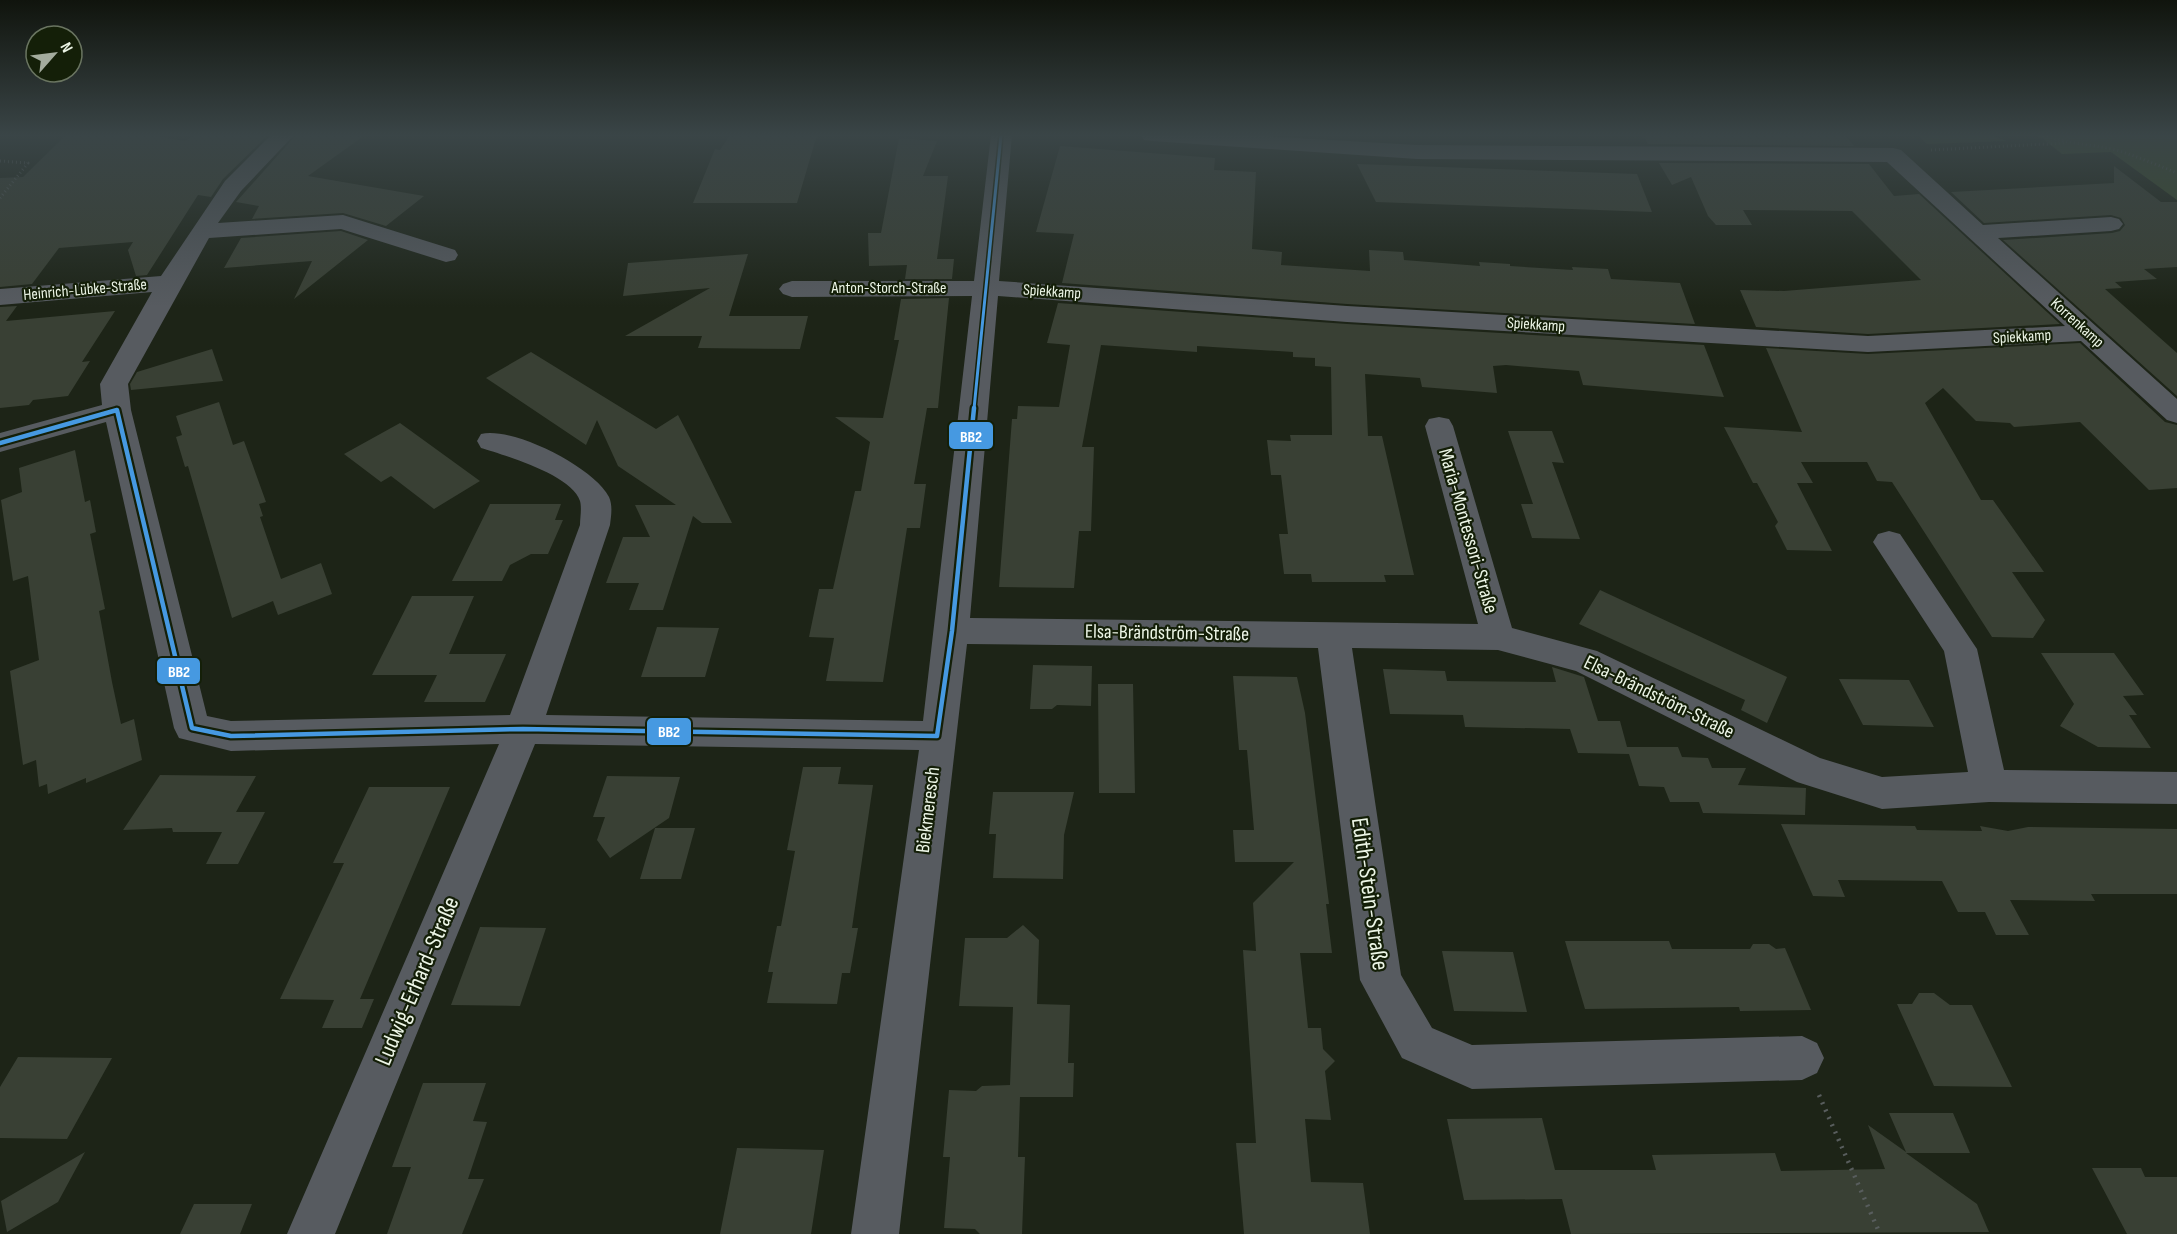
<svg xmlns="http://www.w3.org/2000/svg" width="2177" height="1234" font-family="'Sofia Sans Condensed',sans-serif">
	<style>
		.green { fill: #3a4e29 }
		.building { fill: #394034 }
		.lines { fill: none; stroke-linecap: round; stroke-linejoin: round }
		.path-far1 { stroke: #585d5d; stroke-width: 3; stroke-dasharray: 1 3; stroke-linecap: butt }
		.path { stroke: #585d5d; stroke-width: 4.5; stroke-dasharray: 2 6; stroke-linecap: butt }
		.street { fill: #575b60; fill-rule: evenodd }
		.bus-1-far1-casing { stroke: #141f08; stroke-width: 6 }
		.bus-1-casing { stroke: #141f08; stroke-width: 9 }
		.bus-1-far1 { stroke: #4699e1; stroke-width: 3 }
		.bus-1 { stroke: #4699e1; stroke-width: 4.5 }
		.labels { text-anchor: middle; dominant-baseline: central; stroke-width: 4.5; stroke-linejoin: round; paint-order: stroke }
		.far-street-label { font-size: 16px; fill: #ecf5e6; stroke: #141f08 }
		.street-label { font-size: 20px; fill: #ecf5e6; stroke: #141f08 }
		.near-street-label { font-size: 24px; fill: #ecf5e6; stroke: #141f08 }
		.line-badge { stroke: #141f08; stroke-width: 2 }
		.badge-label { font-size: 16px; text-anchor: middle; font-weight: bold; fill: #fff }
	</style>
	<rect width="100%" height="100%" fill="#1d2417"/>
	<path class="green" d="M1918,135H1992L2006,141L1927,144Z
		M2031,135H2177V200L2111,152L2062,154L2042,138Z"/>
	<path class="building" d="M66,135H150L185,141L194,135H268L223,179L211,197L198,195L147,275L136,276L128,250L133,242L59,248L32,284L0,287V178L23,177Z
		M296,135H365L308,176L424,196L386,226L343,213L252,219L259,206L236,202Z
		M730,135H817L797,203H693L715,149L720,150Z
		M1643,135H1845L1854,146L1648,144Z
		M899,138L937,141L923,176H948L937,259H954L952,279H905L907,265L869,266L868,233H881Z
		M1060,146L1215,158L1214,170L1256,172L1252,249L1282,252L1281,265L1370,271L1369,250L1403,252L1404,260L1480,266L1479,262L1510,264V266L1573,270L1572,267L1608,269L1611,279L1680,283L1695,324L1347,304L1062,283L1074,234L1036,232Z
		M1659,163L1869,164L1894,196L1919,194L2060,324L1868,334L1756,327L1740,290L1784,291L1921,280L1852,211L1743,210L1752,225H1716L1708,216L1691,177L1672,185Z
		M1357,164L1637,174L1652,212L1376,202Z
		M2114,166L2161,202H2177V267L2144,269L2157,279L2115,282L2122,288L2105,289L2177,353V396L2003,240L2112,233L2120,231L2125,225L2121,218L2111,215L1984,223L1951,192L2114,183Z
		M341,231L368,240L294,299L312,261L224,268L241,238Z
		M748,254L729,316H808L800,349L698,348L702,336H625L710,288L623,296L628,263Z
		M949,298L938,408H927L914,484H926L920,528H907L883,682L826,681L834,638L809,637L819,589H833L855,491H861L870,442L835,417L883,418L899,340H894L901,299Z
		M1058,303L1347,324L1704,345L1724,397L1583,385L1579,371L1506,365L1493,366L1497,393L1422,387L1420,378L1365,374L1368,436H1382L1414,575H1384L1386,582H1312L1311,574H1284L1279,534H1288L1281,475H1271L1267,440L1291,441L1290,435H1332L1331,367L1315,366V358L1293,357V352L1197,346V352L1101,345L1082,447H1094L1091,531H1079L1074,588L999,587L1012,419H1017L1018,406L1059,407L1070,345L1047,343Z
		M17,306L6,321L115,311L82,362L90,361L68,396L33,400L29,405L0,408V307Z
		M2080,343L2165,422L2177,425V488L2149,490L2080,422L2014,427L2010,423L1976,421L1943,388L1925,403L1981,500H1993L2044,572H2012L2045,620L2033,638L1992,637L1892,482L1877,481L1867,462H1801L1813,483H1797L1832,551L1787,550L1775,526L1778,522L1757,483H1753L1724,427L1802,432L1766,348L1868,354Z
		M212,349L223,381L131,390L130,384L137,372Z
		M531,352L656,429L678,415L693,444L732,523H702L693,516L663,610H629L639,583H606L623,537H650L635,505H676L618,466L597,420L586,445L486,378Z
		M219,402L233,445L244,441L266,502L259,504L263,516L260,517L281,579L321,563L332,594L278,615L273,601L232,618L188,466L185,467L176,437L182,435L176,416Z
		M400,423L480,481L434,509L391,476L381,482L344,454Z
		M1508,431H1552L1564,463L1552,462L1580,539L1532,538L1521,504H1533Z
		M75,450L85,502L90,500L96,532L90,534L105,609L99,611L112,682L121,724L134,719L142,760L86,783V778L48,794L47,784L39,787L36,760L23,765L10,671L39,660L28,576L13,581L1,500L22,492L19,468Z
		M490,504H561L555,520H563L548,554H531L510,565L502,581H452Z
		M1600,590L1787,677L1767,723L1741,710L1745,700L1579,624Z
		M412,596H474L449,654H506L485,702H424L437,675H372Z
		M657,627L719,628L705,677H641Z
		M2041,653H2114L2144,695L2123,696L2137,715H2129L2151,748L2098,747L2060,726L2074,704Z
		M1033,665L1092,666L1091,706L1057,705L1052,709H1030Z
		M1552,667L1584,677L1598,721H1620L1627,747H1678L1682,757L1708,758L1712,768H1746L1738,785L1806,788L1805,815L1703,813L1699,802H1670L1664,787L1639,786L1629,754L1578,753L1570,729L1465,727L1463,715L1390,714L1383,669L1445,671L1447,681L1556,682Z
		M1233,676L1297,677L1305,713L1329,904H1326L1332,953H1300L1308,1028H1321L1323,1049L1335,1061L1325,1071L1331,1120L1305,1119L1311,1182L1363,1183L1370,1234H1244L1236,1143H1256L1243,950L1256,951L1253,903L1294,862H1235L1233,830H1254L1247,750H1239Z
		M1839,679L1909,680L1934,727L1863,725Z
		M1098,684H1133L1135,793H1099Z
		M803,767H841L838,784L873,785L852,928H858L850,973H842L837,1004L767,1003L773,972H768L777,926H781L795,851L787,850Z
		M160,775L256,776L236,812H265L238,864H206L222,832H173L172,828L123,830Z
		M607,776L680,777L669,818L610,858L597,840L605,817H593Z
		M369,787H450L360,999H374L362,1028H322L334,1000L280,999L344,863H333Z
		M993,792H1074L1064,835L1063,879L993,878L996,834H989Z
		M1781,824L1915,826L1917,830L1982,831L1980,826L2008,831L2028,827L2177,829V894H2091L2095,901L2010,900L2029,935H1996L1985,912H1958L1942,881L1838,880L1845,897L1813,896Z
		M655,828H695L681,879H640Z
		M1023,925L1039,940L1037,1004L1070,1005L1068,1063H1074L1073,1097H1020L1018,1157H1025L1022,1234H980L975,1229L944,1228L950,1157H943L949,1090L976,1091L982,1086L1010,1085L1013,1007L959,1006L965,938H1007Z
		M480,927L546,928L520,1006L451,1005Z
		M1565,941H1669L1672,949H1750L1753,944H1769L1776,949L1785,948L1811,1010L1740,1011L1739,1007L1585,1009Z
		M1442,951L1513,952L1527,1012L1454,1011Z
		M1919,993H1934L1950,1005H1972L2012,1087L1934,1086L1897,1004H1912Z
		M18,1057L112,1058L67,1139L0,1138V1087Z
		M423,1083H486L473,1121L487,1122L468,1179H484L462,1234H387L411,1167H392Z
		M1889,1113H1953L1970,1153H1906L1977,1204L1989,1232L1571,1234L1562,1199L1464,1200L1447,1119L1542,1118L1555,1170H1656L1652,1155L1775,1153L1781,1171L1885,1169L1868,1125L1906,1152Z
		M737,1148L824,1150L811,1234H720Z
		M85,1152L58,1202L7,1232L1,1201Z
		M2092,1168H2141L2145,1177H2177V1234H2127Z
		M194,1204H252L240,1234H180Z"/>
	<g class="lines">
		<path class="path-far1" d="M2043,135C2067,144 2091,144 2116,150C2136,156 2157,165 2177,173
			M1931,150L2065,143
			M0,161L28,163L0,198"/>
		<path class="path" d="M1819,1095L1880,1234"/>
		<path class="street" d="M271,135H294L241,191L218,223L343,215L455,250L458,255L455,260L446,262L341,229L209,238L128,384L131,410L207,716L231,721L510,715L580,525C580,518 582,508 580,501C572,475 504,455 481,448L477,441L481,434C512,426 594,467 609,497C613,506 611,516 610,525L546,715L923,721L972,296L792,297L783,294L779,289L783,284L792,281H974L991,135H1012L999,281L1347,306L1868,336L2065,326L1887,162L1417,159L1152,141L1144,140L1141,135H1245L1417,145L1893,148L1901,150L1983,225L2111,217L2119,219L2123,224L2119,229L2111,231L1998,238L2177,399V423L2167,420L2081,341L1868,352L1347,322L998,296L970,618L1478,624L1425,426L1429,419L1439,417L1449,419L1453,426L1512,628L1597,651L1820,758L1882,777L1968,772L1944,651L1873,542L1878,534L1889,531L1900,534L1977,649L2004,770L2177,772V804L1989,802L1882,809L1797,782L1576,671L1498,650L1352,648L1401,975L1432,1028L1472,1045L1802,1036L1817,1043L1824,1058L1817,1073L1802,1080L1472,1089L1402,1058L1360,980L1318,648L967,644L899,1234H851L919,750L535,744L335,1234H287L499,744L231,751L179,738L174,728L106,422L0,452V433L102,405L100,384L152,292L0,305V289L161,276L225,181Z"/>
		<defs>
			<path id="bus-1-far1" d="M974,409L1001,135"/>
			<path id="bus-1" d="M117,410L192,728L231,736L523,729L937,736
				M0,443L117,410
				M937,736L952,631L974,408"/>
		</defs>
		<use href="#bus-1-far1" class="bus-1-far1-casing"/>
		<use href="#bus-1" class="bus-1-casing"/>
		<use href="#bus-1-far1" class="bus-1-far1"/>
		<use href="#bus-1" class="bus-1"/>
	</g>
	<linearGradient id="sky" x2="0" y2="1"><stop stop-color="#10140d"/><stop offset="0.44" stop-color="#3a4547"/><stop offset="1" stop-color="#3a4547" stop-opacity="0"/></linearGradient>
	<rect width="2177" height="307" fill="url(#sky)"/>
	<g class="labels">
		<g class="far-street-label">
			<text x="889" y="288">Anton-Storch-Straße</text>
			<text transform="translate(85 290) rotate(-5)">Heinrich-Lübke-Straße</text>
			<text transform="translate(1052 292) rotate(4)">Spiekkamp</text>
			<text transform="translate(2077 323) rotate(42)">Korrenkamp</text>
			<text transform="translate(1536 325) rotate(4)">Spiekkamp</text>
			<text transform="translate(2022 337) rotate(-3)">Spiekkamp</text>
		</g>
		<g class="street-label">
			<text transform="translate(1468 531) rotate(74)">Maria-Montessori-Straße</text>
			<text transform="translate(1167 633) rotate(1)">Elsa-Brändström-Straße</text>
			<text transform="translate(1659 697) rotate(26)">Elsa-Brändström-Straße</text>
			<text transform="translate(928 810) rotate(-83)">Biekmeresch</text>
		</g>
		<g class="near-street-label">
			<text transform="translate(1370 894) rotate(82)">Edith-Stein-Straße</text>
			<text transform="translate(417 981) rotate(-67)">Ludwig-Erhard-Straße</text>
		</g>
	</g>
	<g class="line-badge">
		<rect x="948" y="421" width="46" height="29" rx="6" fill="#4699e1"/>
		<rect x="156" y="657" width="45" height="28" rx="6" fill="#4699e1"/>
		<rect x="646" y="717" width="46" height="29" rx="6" fill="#4699e1"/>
	</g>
	<g class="badge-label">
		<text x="971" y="442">BB2</text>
		<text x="179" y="677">BB2</text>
		<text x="669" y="737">BB2</text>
	</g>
	<g transform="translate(54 54) rotate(62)"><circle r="28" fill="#141f08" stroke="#6a7561" stroke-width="1.5"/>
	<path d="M0-4.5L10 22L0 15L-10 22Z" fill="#a4ac9e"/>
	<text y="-9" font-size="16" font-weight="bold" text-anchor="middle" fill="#ecf5e6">N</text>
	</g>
</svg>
